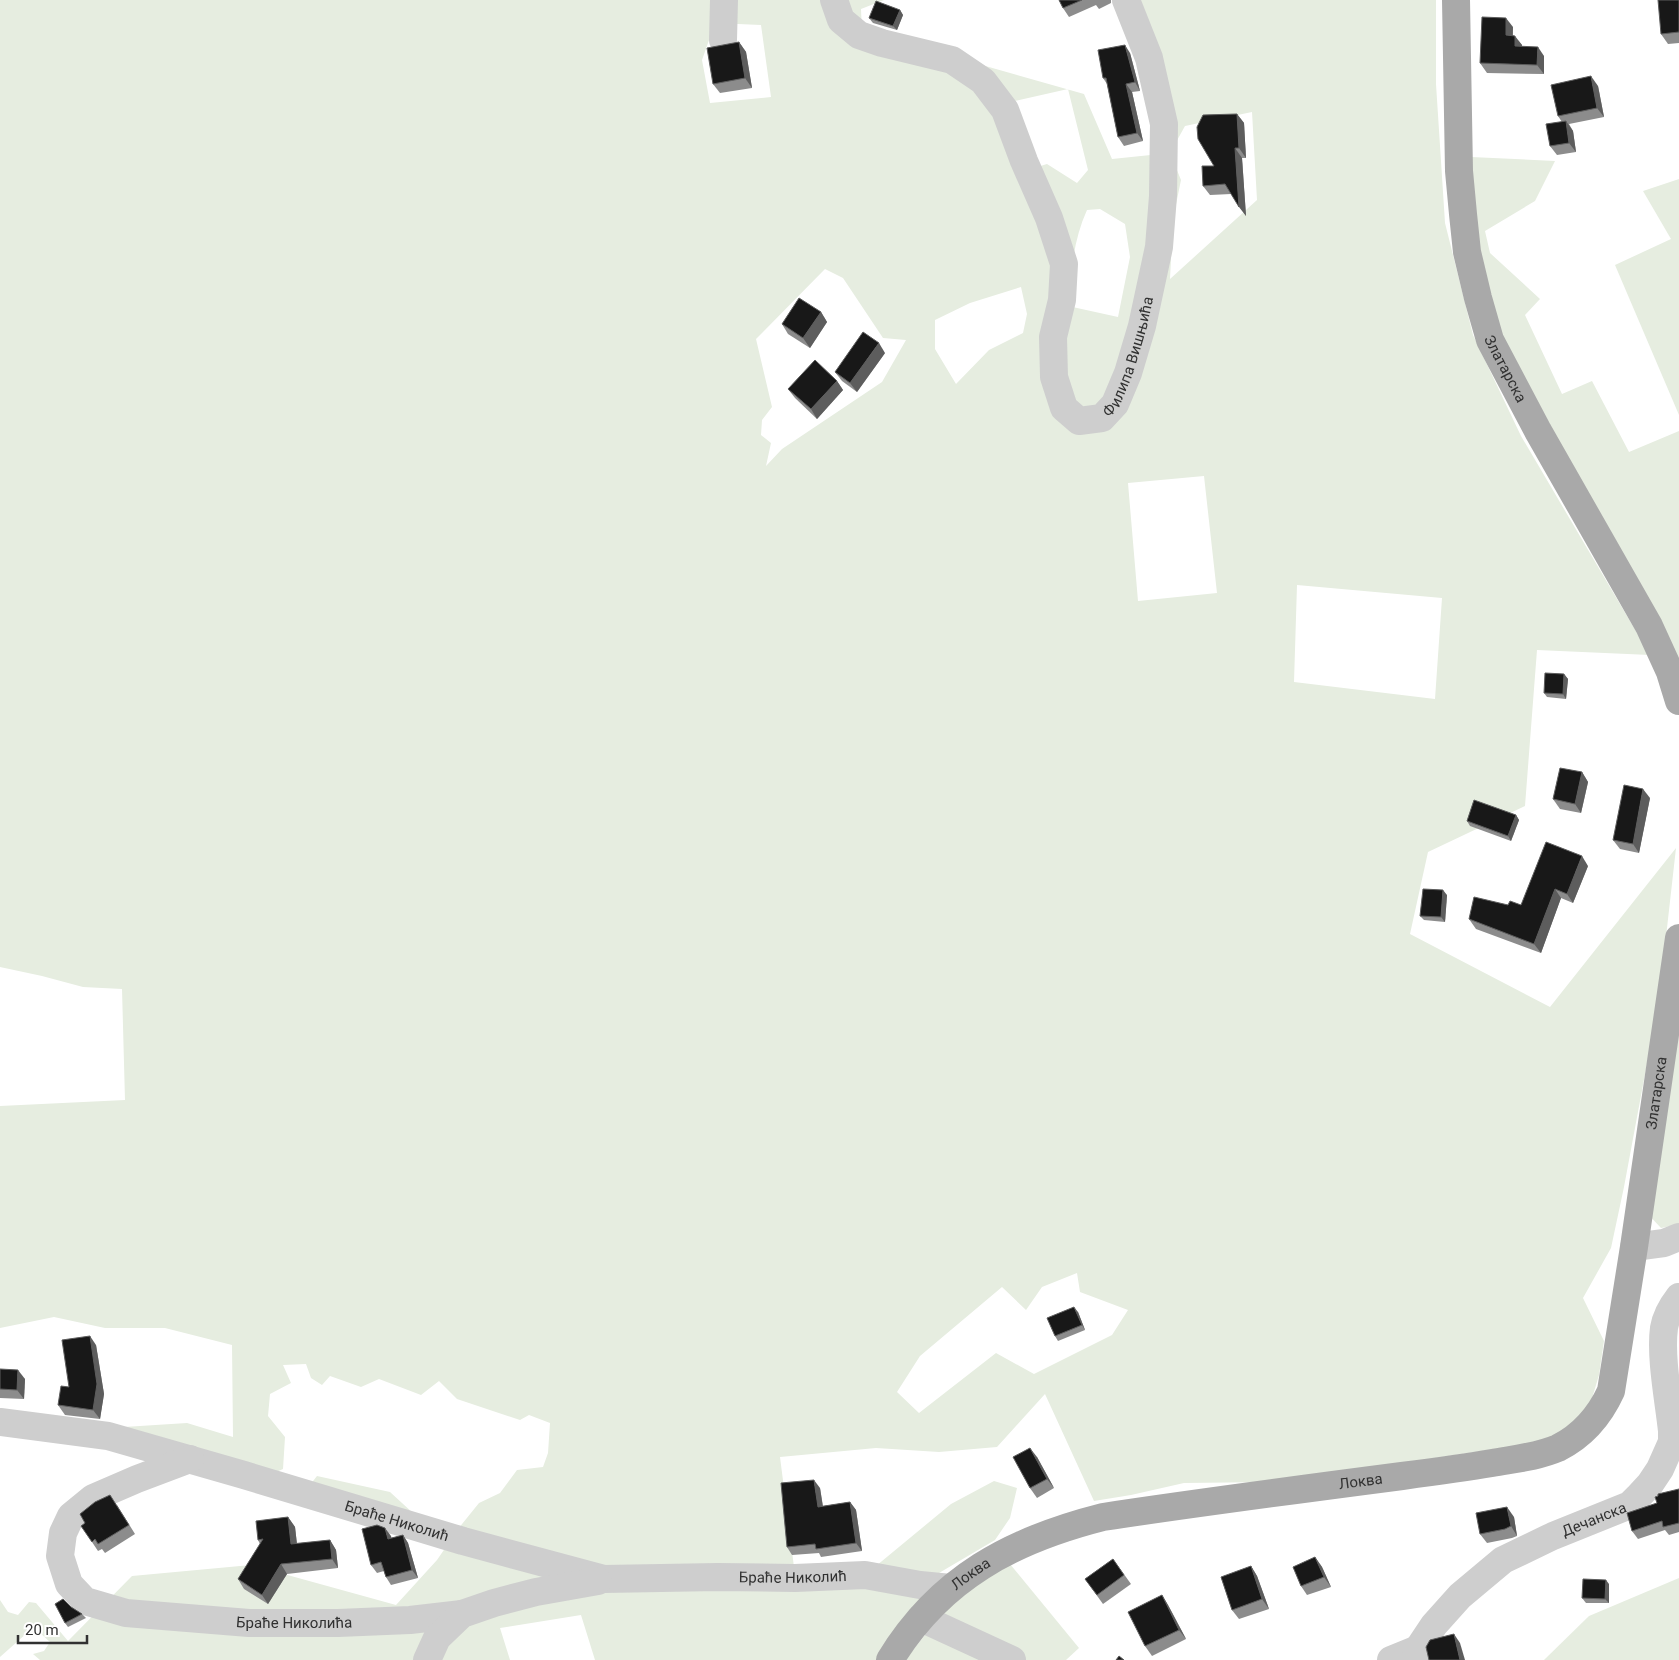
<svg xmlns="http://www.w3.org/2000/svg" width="1679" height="1660" font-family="Roboto,sans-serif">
  <rect width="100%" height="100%" fill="#fff"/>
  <!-- green -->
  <g fill="#e6ede0" fill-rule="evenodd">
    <path d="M 0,0 L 884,0 L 861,9 L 862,31 L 1084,94 L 1112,159 L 1170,153 L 1133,0 L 1436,0 L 1436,84 L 1445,223 L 1473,335 L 1521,436 L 1650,655 L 1537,650 L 1525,806 L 1428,852 L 1410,934 L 1550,1007 L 1676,848 L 1659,999 L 1624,1187 L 1611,1248 L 1583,1298 L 1604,1341 L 1599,1375 L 1590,1405 L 1571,1428 L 1550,1441 L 1274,1482 L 1184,1483 L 1131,1495 L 1094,1501 L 1045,1394 L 997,1447 L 939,1452 L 876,1448 L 780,1457 L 794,1567 L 876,1566 L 951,1504 L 994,1481 L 1017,1488 L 1010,1518 L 995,1540 L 939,1573 L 881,1660 L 595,1660 L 581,1615 L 500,1628 L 510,1660 L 40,1660 L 33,1654 L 44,1651 L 50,1642 L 40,1633 L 27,1633 L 0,1657 L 0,1600 L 8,1612 L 18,1615 L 29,1602 L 36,1603 L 68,1641 L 132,1576 L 251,1565 L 396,1605 L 437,1560 L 448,1544 L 299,1499 L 317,1476 L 390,1492 L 414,1514 L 458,1529 L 479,1503 L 500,1493 L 517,1470 L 543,1467 L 548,1453 L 550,1423 L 529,1415 L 520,1420 L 457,1399 L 439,1381 L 421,1395 L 379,1379 L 361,1387 L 330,1376 L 322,1385 L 311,1378 L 306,1364 L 283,1365 L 291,1383 L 270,1394 L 268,1416 L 285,1437 L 283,1469 L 249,1484 L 124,1427 L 187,1423 L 233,1437 L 232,1345 L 165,1328 L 105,1328 L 54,1317 L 0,1328 L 0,1106 L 125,1100 L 122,989 L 83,987 L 42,976 L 0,967 ZM 715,23 L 761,25 L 771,97 L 710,103 L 702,60 ZM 1068,89 L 1088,170 L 1077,183 L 1047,164 L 1034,168 L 1010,102 ZM 1252,112 L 1257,200 L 1170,279 L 1173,219 L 1181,180 L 1170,153 L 1185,126 ZM 1100,209 L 1125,224 L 1130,257 L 1118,317 L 1068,306 C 1071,273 1073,241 1087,210 ZM 825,269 L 843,278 L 883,338 L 906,340 L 882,382 L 782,449 L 766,466 L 771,443 L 761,435 L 762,420 L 772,407 L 756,339 ZM 1021,287 L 1027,314 L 1023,333 L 989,350 L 956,384 L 935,349 L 935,320 L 970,303 ZM 1204,476 L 1217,593 L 1138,601 L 1128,483 ZM 1297,585 L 1442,598 L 1435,699 L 1294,682 ZM 1077,1273 L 1080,1292 L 1128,1310 L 1112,1335 L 1034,1374 L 996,1353 L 919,1413 L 897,1392 L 920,1356 L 1002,1287 L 1026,1310 L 1042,1287 Z"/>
    <polygon points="1471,157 1555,161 1535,201 1485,231 1490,253 1540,299 1525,315 1562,394 1592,381 1629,452 1679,431 1679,676 1608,533 1496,324 1474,230"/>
    <polygon points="1679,179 1679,415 1615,265 1671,239 1643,191"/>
    <polygon points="1679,1030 1679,1227 1676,1225 1661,1228 1647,1213"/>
    <polygon points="1010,1564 1079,1648 1066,1660 905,1660 941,1615 980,1582"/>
    <polygon points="1679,1578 1679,1660 1544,1660 1589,1616"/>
  </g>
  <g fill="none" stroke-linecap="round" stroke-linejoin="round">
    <!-- minor -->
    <g stroke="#cecece" stroke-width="28">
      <path id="s1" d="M 834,0 L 841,20 L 859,35 L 882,43 L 952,60 L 983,81 L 1005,110 L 1024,161 L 1049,218 L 1064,264 L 1062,300 L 1053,337 L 1054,377 L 1064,408 L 1079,421 L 1102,418 L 1115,404 L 1128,373 L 1142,326 L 1159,247 L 1163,196 L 1164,124 L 1149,58 L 1126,0"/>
      <polyline points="723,40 724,0"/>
      <polyline points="1634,1247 1664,1243 1679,1237"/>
      <path id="s2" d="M 0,1422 L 108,1436 L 244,1475 L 463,1541 L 604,1579 L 718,1577 L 795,1578 L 865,1575 L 920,1585 L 951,1588"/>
      <path id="s3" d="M 190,1459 L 137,1479 L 93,1498 L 71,1516 L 63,1533 L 60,1556 L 69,1584 L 85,1601 L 126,1613 L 249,1623 L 338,1623 L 410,1620 L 462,1614"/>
      <polyline points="921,1618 1012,1660"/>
      <polyline points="427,1660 437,1638 462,1614 494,1603 536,1592 598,1581"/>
      <polyline points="1391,1660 1418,1649"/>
      <path id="s4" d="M 1415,1660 L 1418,1649 L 1434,1625 L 1460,1596 L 1503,1560 L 1553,1536 L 1630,1505 L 1638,1497 L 1650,1484 L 1660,1469 L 1672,1442 L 1672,1431 C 1669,1402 1660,1357 1664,1328 C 1666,1316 1672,1306 1679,1297"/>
    </g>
    <!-- major -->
    <g stroke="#a9a9a9" stroke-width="28">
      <path id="s5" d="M 1456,0 L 1459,171 L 1463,214 L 1467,252 L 1478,298 L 1490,340 L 1538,431 L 1649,626 L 1670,672 L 1679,701"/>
      <path id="s6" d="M 890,1660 C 940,1578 1012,1540 1103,1517 C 1202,1502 1302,1489 1402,1476 C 1432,1472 1462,1468 1492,1463 C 1514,1459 1537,1457 1558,1448 C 1582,1436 1600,1415 1611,1391 L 1634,1247 L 1679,938"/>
    </g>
  </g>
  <!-- wall -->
  <g fill="#8c8c8c">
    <polygon points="1059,0 1111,0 1111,3 1099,9 1096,5 1069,17 1063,8"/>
    <polygon points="1679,0 1679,43 1668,44 1661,34"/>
    <polygon points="900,10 903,15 897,30 873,23 869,18"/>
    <polygon points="1513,27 1513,35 1522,45 1522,46 1544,56 1544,74 1487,73 1480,63"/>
    <polygon points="739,42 746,52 752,88 720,93 713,84"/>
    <polygon points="1130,53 1140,91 1132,92 1143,141 1124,146 1118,137 1107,84 1103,78"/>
    <polygon points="1598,86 1604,117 1569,124 1573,131 1576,152 1557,155 1550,146 1562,122 1558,116"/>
    <polygon points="1237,114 1244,123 1246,158 1242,158 1246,216 1231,194 1210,195 1203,186 1214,166"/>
    <polygon points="821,312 827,322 810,348 788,334 782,324"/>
    <polygon points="885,353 857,392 842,381 835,372"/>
    <polygon points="837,381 843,390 817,419 795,398 788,389"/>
    <polygon points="1564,674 1568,679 1566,699 1547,697 1544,693"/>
    <polygon points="1582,772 1588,782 1581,813 1560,809 1553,799"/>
    <polygon points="1650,798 1639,853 1620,849 1613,840"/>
    <polygon points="1516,815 1519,820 1511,841 1470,826 1467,821"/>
    <polygon points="1588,866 1573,903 1561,898 1541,953 1476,929 1469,919 1508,905 1521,905"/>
    <polygon points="1447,895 1445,922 1424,920 1420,916"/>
    <polygon points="1078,1312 1085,1330 1058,1341 1055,1336"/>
    <polygon points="96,1345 104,1394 100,1419 65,1415 58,1405"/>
    <polygon points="0,1369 25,1379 24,1399 0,1398"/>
    <polygon points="1037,1457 1054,1488 1037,1498 1030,1488"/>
    <polygon points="820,1488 823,1506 850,1502 856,1510 862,1551 821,1557 819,1553 792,1555 787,1547"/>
    <polygon points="1679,1489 1679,1532 1669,1535 1665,1530 1638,1539 1632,1531 1657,1503"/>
    <polygon points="117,1505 135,1534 105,1553 102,1549 98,1551 92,1542 85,1523"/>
    <polygon points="288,1517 295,1527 297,1544 330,1540 336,1550 338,1568 287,1574 268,1604 244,1589 238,1579 260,1544 258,1540"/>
    <polygon points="1514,1517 1517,1536 1512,1538 1487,1543 1480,1534"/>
    <polygon points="403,1535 408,1543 418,1578 391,1585 386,1577 384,1571 377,1573 371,1565 391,1536 391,1538"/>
    <polygon points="1315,1557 1322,1567 1331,1587 1307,1595 1301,1586"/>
    <polygon points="1113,1559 1131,1584 1103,1604 1085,1579"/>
    <polygon points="1251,1566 1257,1576 1269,1609 1239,1619 1232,1610"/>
    <polygon points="1609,1584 1609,1603 1586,1603 1582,1598"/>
    <polygon points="1162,1595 1168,1605 1186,1639 1152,1656 1145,1646"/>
    <polygon points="71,1607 82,1614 86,1618 68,1627 65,1623"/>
  </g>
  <!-- shaded-wall -->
  <g fill="#5d5d5d">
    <polygon points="900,10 903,15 897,30 893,26"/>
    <polygon points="1506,18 1513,27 1512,45 1506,35"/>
    <polygon points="1515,36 1522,45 1521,56 1515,46"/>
    <polygon points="739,42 746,52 752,88 745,78"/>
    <polygon points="1125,45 1130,53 1140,91 1135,82"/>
    <polygon points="1538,47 1544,56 1544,74 1537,65"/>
    <polygon points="1591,76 1598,86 1604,117 1597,108"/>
    <polygon points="1126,84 1132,92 1143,141 1137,133"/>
    <polygon points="1237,114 1244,123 1246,158 1239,148"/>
    <polygon points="1566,121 1573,131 1576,152 1569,143"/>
    <polygon points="1235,148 1242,158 1246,216 1239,207"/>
    <polygon points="821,312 827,322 810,348 803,338"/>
    <polygon points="879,343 885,353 857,392 850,383"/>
    <polygon points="837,381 843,390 817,419 811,409"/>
    <polygon points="1564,674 1568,679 1566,699 1563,694"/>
    <polygon points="1582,772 1588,782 1581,813 1575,804"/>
    <polygon points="1643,789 1650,798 1639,853 1633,844"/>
    <polygon points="1516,815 1519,820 1511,841 1508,836"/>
    <polygon points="1582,856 1588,866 1573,903 1567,894"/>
    <polygon points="1555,889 1561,898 1541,953 1534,944"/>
    <polygon points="1443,890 1447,895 1445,922 1441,917"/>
    <polygon points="1074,1307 1078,1312 1085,1330 1082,1325"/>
    <polygon points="90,1336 96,1345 104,1394 100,1419 93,1410"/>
    <polygon points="18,1370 25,1379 24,1399 17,1390"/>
    <polygon points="1030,1448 1037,1457 1054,1488 1047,1479"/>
    <polygon points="814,1480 820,1488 824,1515 818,1507"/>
    <polygon points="850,1502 856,1510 862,1551 856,1543"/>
    <polygon points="1507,1507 1514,1517 1517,1536 1511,1526"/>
    <polygon points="288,1517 295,1527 298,1554 291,1544"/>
    <polygon points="385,1528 391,1536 394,1547 388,1539"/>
    <polygon points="403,1535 408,1543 418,1578 412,1570"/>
    <polygon points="330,1540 336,1550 338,1568 332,1559"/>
    <polygon points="1315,1557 1322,1567 1331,1587 1324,1577"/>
    <polygon points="281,1564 287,1574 268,1604 262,1595"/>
    <polygon points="1251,1566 1257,1576 1269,1609 1262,1599"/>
    <polygon points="1606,1580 1609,1584 1609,1603 1605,1599"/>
    <polygon points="1162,1595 1168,1605 1186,1639 1179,1630"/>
    <polygon points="1454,1634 1460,1643 1465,1660 1460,1660"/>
  </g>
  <!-- building -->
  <g fill="#181818" stroke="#5d5d5d">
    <polygon points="1059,0 1082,0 1063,8"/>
    <polygon points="1658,0 1679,0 1679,32 1661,34"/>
    <polygon points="876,1 900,10 893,26 869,18"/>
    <polygon points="1482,17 1506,18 1506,35 1515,36 1515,46 1538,47 1537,65 1480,63"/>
    <polygon points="739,42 745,78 713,84 707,48"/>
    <polygon points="1125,45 1135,82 1126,84 1137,133 1118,137 1106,78 1103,78 1098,50"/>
    <polygon points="1591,76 1597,108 1558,116 1551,85"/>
    <polygon points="1237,114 1239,148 1235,148 1239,207 1225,184 1203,186 1202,166 1214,166 1198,139 1197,127 1203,115"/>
    <polygon points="1566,121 1569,143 1550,146 1546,124"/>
    <polygon points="799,298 821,312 803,338 782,324"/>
    <polygon points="863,332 879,343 850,383 835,372"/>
    <polygon points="815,360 837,381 811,409 788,389"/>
    <polygon points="1545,673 1564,674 1563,694 1544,693"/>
    <polygon points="1560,768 1582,772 1575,804 1553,799"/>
    <polygon points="1624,785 1643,789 1633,844 1613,840"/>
    <polygon points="1474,800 1516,815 1508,836 1467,821"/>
    <polygon points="1546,842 1582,856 1567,894 1555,889 1534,944 1469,919 1474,897 1508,905 1510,901 1521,905"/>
    <polygon points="1423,889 1443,890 1441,917 1420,916"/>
    <polygon points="1074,1307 1082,1325 1055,1336 1047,1318"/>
    <polygon points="90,1336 97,1384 93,1410 58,1405 61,1386 69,1387 62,1340"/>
    <polygon points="0,1369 18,1370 17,1390 0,1389"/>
    <polygon points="1030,1448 1047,1479 1030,1488 1013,1457"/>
    <polygon points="814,1480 818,1507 850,1502 856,1543 816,1549 815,1544 787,1547 781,1483"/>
    <polygon points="1679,1489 1679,1523 1663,1527 1662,1521 1632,1531 1627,1513 1657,1503 1655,1497 1658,1496 1658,1494"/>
    <polygon points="110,1495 129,1525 98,1544 95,1539 92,1542 81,1526 85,1523 80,1514 95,1502"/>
    <polygon points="1507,1507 1511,1526 1505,1529 1480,1534 1476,1513"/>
    <polygon points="288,1517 291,1544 330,1540 332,1559 281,1564 262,1595 238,1579 263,1539 258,1540 256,1521"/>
    <polygon points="377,1525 385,1528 388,1539 403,1535 412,1570 386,1577 381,1562 371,1565 362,1529"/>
    <polygon points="1315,1557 1324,1577 1301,1586 1293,1567"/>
    <polygon points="1113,1559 1124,1575 1097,1595 1085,1579"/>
    <polygon points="1251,1566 1262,1599 1232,1610 1221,1577"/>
    <polygon points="1583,1579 1606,1580 1605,1599 1582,1598"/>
    <polygon points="1162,1595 1179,1630 1145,1646 1128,1612"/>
    <polygon points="63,1599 71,1607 82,1614 65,1623 55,1604"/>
    <polygon points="1454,1634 1460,1660 1429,1660 1426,1647 1430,1640"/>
    <polygon points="1119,1656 1124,1660 1116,1660"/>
  </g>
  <g text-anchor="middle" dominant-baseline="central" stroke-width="5" stroke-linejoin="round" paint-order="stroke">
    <!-- street labels -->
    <g font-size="15" fill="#313131" stroke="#fff">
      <text stroke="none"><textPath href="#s1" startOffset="638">Филипа Вишњића</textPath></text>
      <text stroke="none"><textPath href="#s5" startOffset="376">Златарска</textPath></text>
      <text stroke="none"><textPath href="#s6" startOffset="1105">Златарска</textPath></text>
      <text stroke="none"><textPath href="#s6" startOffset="524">Локва</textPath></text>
      <text stroke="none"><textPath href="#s4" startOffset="235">Дечанска</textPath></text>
      <text stroke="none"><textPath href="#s2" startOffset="410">Браће Николић</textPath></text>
      <text stroke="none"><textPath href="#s6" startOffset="119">Локва</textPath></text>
      <text stroke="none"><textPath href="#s2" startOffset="814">Браће Николић</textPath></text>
      <text stroke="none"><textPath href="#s3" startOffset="439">Браће Николића</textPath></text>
    </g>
  </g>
  <!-- scale -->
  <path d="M18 1635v8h69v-8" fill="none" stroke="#313131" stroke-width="2.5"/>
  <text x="25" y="1635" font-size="15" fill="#313131" stroke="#ffffff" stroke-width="4" paint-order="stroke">20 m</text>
</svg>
